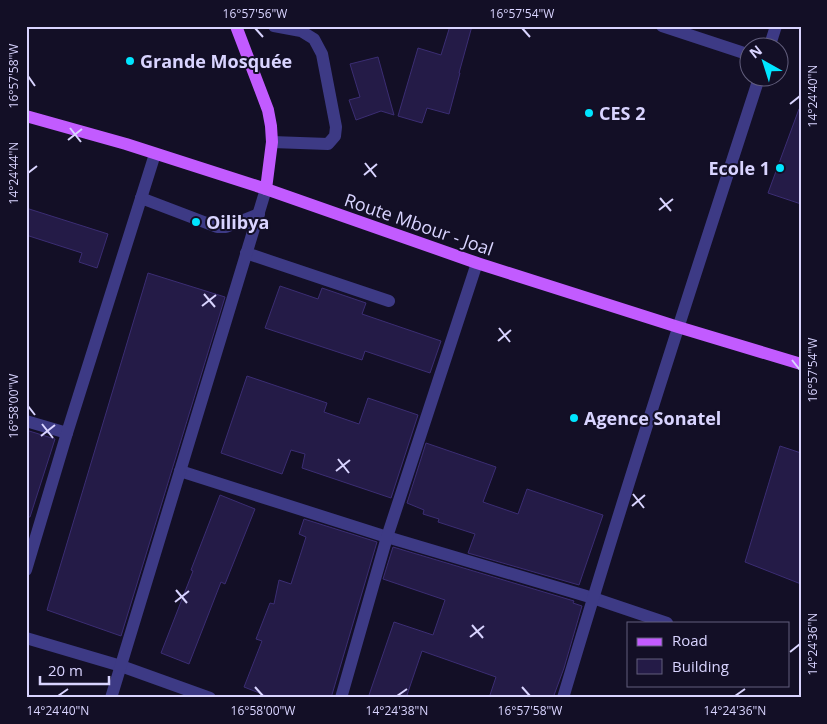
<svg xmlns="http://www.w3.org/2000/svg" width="827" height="724" font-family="'Open Sans',sans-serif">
  <rect width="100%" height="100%" fill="#130f26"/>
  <!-- building -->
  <g fill="#241b47" stroke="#3b2d73">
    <polygon points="450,26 472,26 459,73 460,73 449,114 427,108 422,123 398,116 418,48 441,55"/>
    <polygon points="378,57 394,115 381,111 356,120 349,100 360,97 350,64"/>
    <polygon points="799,109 801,109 801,204 768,193"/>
    <polygon points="26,208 108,234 97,268 79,262 82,253 26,235"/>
    <polygon points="148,273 225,297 121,636 47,610"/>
    <polygon points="280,286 318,299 322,288 366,303 362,314 441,341 430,373 365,351 362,360 265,328"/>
    <polygon points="247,376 327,403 324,412 359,424 368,398 418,415 391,498 302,468 305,454 291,450 282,474 221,453"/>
    <polygon points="26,430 55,439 30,517 26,517"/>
    <polygon points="426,443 496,467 483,502 518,514 527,489 603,515 579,585 468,553 475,534 438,522 439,519 423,514 424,510 407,503"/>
    <polygon points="780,446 801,453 801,584 745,562"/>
    <polygon points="220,495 255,509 225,584 221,582 189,664 161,653 193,571 191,570"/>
    <polygon points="304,519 377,542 331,698 272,698 244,687 262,641 256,639 270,603 274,604 279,580 291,584 306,537 299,534"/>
    <polygon points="393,547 574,601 573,603 582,606 564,668 553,698 489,698 496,677 422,651 406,698 368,698 394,622 433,635 445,600 383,579"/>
  </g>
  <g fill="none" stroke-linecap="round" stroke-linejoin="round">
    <!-- minor -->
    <g stroke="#3d3a85" stroke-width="12">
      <polyline points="662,26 750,55"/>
      <polyline points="769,48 776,26"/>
      <polyline points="272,142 328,144 335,136 336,127 322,54 314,39 301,31 274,26"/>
      <polyline points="141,198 217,227 226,227 259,214"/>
      <polyline points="246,253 389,301"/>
      <polyline points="26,421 67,433"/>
      <polyline points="180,471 387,537 593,598 667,623"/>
      <polyline points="26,570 67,433 155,154"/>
      <polyline points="26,638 121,666 210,698"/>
      <polyline points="111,698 266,189"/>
      <polyline points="341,698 387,537 477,263"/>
      <path d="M 563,698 C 625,490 692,284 759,78"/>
    </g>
    <!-- major -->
    <g stroke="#c25bff" stroke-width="12">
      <polyline points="236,26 268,110 271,126 272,142 266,189"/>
      <polyline points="26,116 126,144 266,189 477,263 678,327 801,364"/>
    </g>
  </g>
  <!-- ticks -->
  <path fill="none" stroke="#d9d4ff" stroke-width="2" d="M 255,28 L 263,37M 522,28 L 530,37M 28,76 L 35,86M 790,104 L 800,96M 70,128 L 81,142M 68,140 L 82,129M 365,163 L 376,177M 28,173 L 37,166M 364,175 L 377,164M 660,198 L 671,211M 659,210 L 673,199M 204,294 L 215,307M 202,306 L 216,295M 499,328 L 510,342M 498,341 L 511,330M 792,360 L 800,370M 28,406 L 35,415M 42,424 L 53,438M 41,436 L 55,425M 338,459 L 349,473M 336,471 L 350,460M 633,494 L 644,508M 632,506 L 645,495M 176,590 L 187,603M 175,602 L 189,591M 472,625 L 483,638M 470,637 L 484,626M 790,652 L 800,644M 255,687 L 263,696M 522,687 L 530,696M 58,696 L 68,689M 397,696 L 407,689M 735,696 L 745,689"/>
  <!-- markers -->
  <g fill="#00e5ff" stroke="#130f26" stroke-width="2">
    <circle cx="130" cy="61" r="5"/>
    <circle cx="589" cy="113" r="5"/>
    <circle cx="780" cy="168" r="5"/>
    <circle cx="196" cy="222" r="5"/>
    <circle cx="574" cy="418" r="5"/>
  </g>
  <g text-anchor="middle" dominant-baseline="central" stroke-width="4" stroke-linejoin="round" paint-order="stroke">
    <!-- poi labels -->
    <g font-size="18" font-weight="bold" fill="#d9d4ff" stroke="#130f26" text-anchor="start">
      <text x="140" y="61">Grande Mosquée</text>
      <text x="599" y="113">CES 2</text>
      <text x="770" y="168" text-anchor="end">Ecole 1</text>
      <text x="206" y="222">Oilibya</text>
      <text x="584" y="418">Agence Sonatel</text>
    </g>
    <!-- street labels -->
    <g font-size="18" fill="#d9d4ff" stroke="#130f26">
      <text transform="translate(419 224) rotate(19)">Route Mbour - Joal</text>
    </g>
  </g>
  <!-- border -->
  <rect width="827" height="724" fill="none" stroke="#130f26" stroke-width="55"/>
  <!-- legend -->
  <rect x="627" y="622" width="162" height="65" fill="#130f26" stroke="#625e7d"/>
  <rect x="637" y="638" width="25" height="8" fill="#c25bff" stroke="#625e7d"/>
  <text x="672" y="646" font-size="15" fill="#d9d4ff">Road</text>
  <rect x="637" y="659" width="25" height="15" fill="#241b47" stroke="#625e7d"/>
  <text x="672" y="672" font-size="15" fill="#d9d4ff">Building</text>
  <!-- north arrow -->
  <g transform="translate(764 62) rotate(321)"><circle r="24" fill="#130f26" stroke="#625e7d"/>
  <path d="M0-4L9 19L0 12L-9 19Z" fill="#00e5ff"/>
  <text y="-8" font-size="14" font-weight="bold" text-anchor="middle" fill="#d9d4ff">N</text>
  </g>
  <!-- scale -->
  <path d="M40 676v8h69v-8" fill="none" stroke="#d9d4ff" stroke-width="2.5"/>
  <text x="48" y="676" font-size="15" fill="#d9d4ff" stroke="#130f26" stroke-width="4" paint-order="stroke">20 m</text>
  <rect x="28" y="28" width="772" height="668" fill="none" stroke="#d9d4ff" stroke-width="2"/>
  <g font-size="12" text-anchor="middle" fill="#d9d4ff">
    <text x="255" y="18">16°57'56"W</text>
    <text x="522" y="18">16°57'54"W</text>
    <text transform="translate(14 76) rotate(-90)" y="4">16°57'58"W</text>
    <text transform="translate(813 96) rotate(-90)" y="4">14°24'40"N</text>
    <text transform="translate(14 173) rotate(-90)" y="4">14°24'44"N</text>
    <text transform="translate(813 370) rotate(-90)" y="4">16°57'54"W</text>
    <text transform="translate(14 406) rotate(-90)" y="4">16°58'00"W</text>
    <text transform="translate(813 644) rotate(-90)" y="4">14°24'36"N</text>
    <text x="58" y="715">14°24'40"N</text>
    <text x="263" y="715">16°58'00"W</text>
    <text x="397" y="715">14°24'38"N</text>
    <text x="530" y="715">16°57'58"W</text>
    <text x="735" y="715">14°24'36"N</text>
  </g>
</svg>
